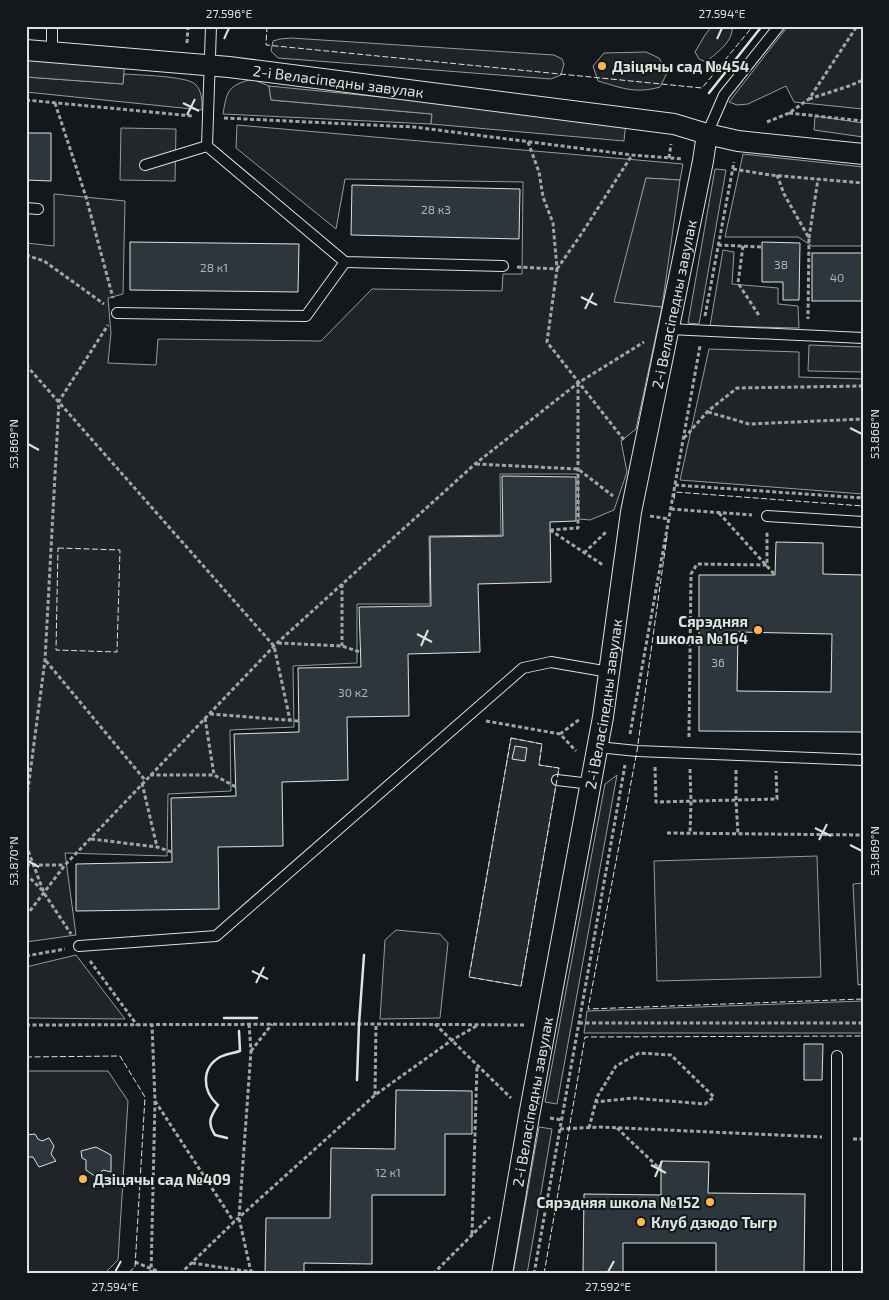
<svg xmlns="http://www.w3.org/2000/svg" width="889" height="1300" font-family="'Exo 2',sans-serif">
  <rect width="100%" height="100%" fill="#14181c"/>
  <!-- green -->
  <g fill="#202428" stroke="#939e99">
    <path d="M 712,26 L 732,26 C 734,42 716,53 706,62 L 699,59 L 695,52 L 705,35 Z"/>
    <polygon points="788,26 863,26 863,109 794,102 786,86 748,104 737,105 729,102"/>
    <polygon points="291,38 554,55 562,59 564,64 561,75 551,79 278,58 271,51 273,41 280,39"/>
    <path d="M 646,52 L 659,58 L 667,73 L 660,87 C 635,94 622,88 598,81 L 593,66 L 604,53 Z"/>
    <path d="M 124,74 C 138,75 186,76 195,84 C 202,90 202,101 202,110 L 26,92 L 26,77 L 123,84 Z"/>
    <path d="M 252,79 L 269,86 L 271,100 L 432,114 L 431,124 L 223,114 C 227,90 228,86 252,79 Z"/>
    <polygon points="237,125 683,164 680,180 646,178 615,302 662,307 636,429 621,441 627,472 614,510 590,520 579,519 578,474 500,474 501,535 429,536 430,604 357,604 357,663 293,666 294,727 230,730 231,791 168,794 167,856 65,853 76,935 26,942 26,243 54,246 54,194 125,201 123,294 108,298 111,333 108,363 156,365 158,339 321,341 372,289 502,291 503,274 522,274 523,182 345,179 336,229 236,148"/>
    <polygon points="743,154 863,167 863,246 812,246 798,237 725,237"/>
    <polygon points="715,169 726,170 699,324 688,323"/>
    <polygon points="723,250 734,252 732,284 778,288 778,304 798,306 799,328 710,326"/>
    <polygon points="709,349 799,352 799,377 863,379 863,494 680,480"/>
    <polygon points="617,775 557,1104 545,1102 605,784"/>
    <polygon points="817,856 821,977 657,981 654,861"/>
    <polygon points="863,883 863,984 858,985 853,884"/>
    <polygon points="396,930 440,934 448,943 440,1018 380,1019 385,940"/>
    <polygon points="76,955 125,1019 26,1018 26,967"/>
    <polygon points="863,1001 863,1033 584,1033 587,1011"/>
    <polygon points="26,1071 108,1071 128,1101 118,1260 104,1274 26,1274"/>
    <polygon points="539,1127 552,1129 527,1274 513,1274"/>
  </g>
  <!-- parking -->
  <g fill="#24282b" stroke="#939e99">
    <polygon points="26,50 125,58 123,84 26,77"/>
    <polygon points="269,86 626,121 624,141 431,124 432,114 271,100"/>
    <polygon points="815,116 863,123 863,137 814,130"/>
    <polygon points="121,128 176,129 175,181 120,180"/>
    <polygon points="646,178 680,180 662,307 614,302"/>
    <polygon points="809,345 863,347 863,372 808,371"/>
    <polygon points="511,738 542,744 539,765 559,768 521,986 469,977"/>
  </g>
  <!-- building -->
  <g fill="#2c363c" stroke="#d8e6dc" fill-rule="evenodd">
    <polygon points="26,133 51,133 51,181 26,180"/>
    <polygon points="352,185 520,189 519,239 351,235"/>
    <polygon points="130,242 299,244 298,292 130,290"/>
    <polygon points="762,242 800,243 799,300 783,300 783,282 762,282"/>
    <rect x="812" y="253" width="51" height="48"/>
    <polygon points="502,476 576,477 576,521 550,522 551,582 478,584 480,652 408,654 409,716 347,717 348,780 282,782 283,846 218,847 219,909 76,911 76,864 172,862 171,798 236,796 234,734 299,732 298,668 361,667 359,607 431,606 430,537 503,536"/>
    <path d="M 776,542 L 823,543 L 823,574 L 863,575 L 863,732 L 699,731 L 699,575 L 775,575 ZM 738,632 L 832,634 L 831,692 L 737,691 Z"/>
    <polygon points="515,746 527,748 525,761 512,759"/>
    <polygon points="804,1044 823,1044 822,1080 804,1080"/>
    <polygon points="396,1090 472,1091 472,1134 445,1134 445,1195 372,1195 372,1264 304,1263 304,1274 265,1274 266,1218 330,1218 331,1148 395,1149"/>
    <polygon points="35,1134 38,1139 42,1141 49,1138 54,1146 51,1154 56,1161 39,1167 33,1157 26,1157 26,1135"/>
    <polygon points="96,1147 111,1155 111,1172 103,1170 96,1177 86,1170 86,1160 82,1158 81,1151"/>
    <polygon points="661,1161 709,1162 708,1193 805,1194 804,1274 716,1274 716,1243 623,1243 623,1274 583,1274 584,1194 661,1195"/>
  </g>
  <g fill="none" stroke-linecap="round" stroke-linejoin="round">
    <!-- lane casing -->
    <g stroke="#d8e6dc" stroke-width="12">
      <g id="lane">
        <polyline points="52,26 52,52"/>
        <polyline points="211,26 207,146 345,262 503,266"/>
        <polyline points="707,134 724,95 779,26"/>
        <polyline points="145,165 207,146"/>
        <polyline points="26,208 38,209"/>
        <polyline points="117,313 306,316 345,262"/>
        <polyline points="669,329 863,338"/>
        <polyline points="767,516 863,522"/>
        <polyline points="598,747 637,751 863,760"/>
        <polyline points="557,780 591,784"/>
        <polyline points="79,946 216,936 523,668 551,662 609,672"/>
        <polyline points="837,1274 837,1056"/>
      </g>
    </g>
    <!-- street casing -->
    <g stroke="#d8e6dc" stroke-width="22">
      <g id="street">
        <path id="s1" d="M 26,50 L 229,67 L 674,124 L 707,134 L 738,141 L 863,154"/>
        <path id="s2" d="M 502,1274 L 529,1116 L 603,717 L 631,512 L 703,161 L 707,134"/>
      </g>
    </g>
    <!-- path -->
    <g stroke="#9da8a2" stroke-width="3" stroke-dasharray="4 2.5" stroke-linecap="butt">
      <polyline points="187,43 188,26"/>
      <polyline points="809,99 849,86 863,80"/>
      <polyline points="26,100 192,116"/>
      <polyline points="55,103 86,197 113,298"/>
      <polyline points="789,113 863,121"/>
      <polyline points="224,118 414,127 632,155 683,159"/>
      <polyline points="767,122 789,113 809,99 857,26"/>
      <polyline points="528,142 539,172 543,197 553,223 557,269"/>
      <polyline points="669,158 671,144"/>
      <polyline points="733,169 770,175 863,183"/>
      <polyline points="777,175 784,194 809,238 808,319"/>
      <polyline points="809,238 818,179"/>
      <polyline points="718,245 762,247"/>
      <polyline points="743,246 738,283 760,317"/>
      <polyline points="26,255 44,261 104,304"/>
      <polyline points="517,267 557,269 547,342 624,440"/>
      <polyline points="557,269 582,233 632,155"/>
      <polyline points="705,316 734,162"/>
      <polyline points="26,365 274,646 290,720"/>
      <polyline points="708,412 749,424 863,419"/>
      <polyline points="684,438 708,411 737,388 863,386"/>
      <polyline points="476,464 578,469 613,496"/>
      <polyline points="675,485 863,498"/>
      <polyline points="671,509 752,515"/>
      <polyline points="719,513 775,575"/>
      <polyline points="650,516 669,519"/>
      <polyline points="550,530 578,528 578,383"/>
      <polyline points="550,530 603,565"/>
      <polyline points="584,553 606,532"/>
      <polyline points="342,584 342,646"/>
      <polyline points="278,643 342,646 360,652"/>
      <polyline points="46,661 145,780"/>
      <polyline points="210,714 299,721"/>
      <polyline points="205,718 214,775"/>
      <polyline points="486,721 560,734 576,751"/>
      <polyline points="560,734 580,719"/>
      <polyline points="630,734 700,346"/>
      <polyline points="689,737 691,574 697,564 767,565 767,532"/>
      <polyline points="655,767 656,802 777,799 776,771"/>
      <polyline points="690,769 691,802 690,833"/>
      <polyline points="736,770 736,800 738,834"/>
      <polyline points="150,775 214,775 236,787"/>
      <polyline points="142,783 157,847"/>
      <polyline points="26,804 45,660 59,401 108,325"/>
      <polyline points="667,833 863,835"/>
      <polyline points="91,839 157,847 172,852"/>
      <polyline points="26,845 44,893 71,934"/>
      <polyline points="26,865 65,865"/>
      <polyline points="26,874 42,890"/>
      <polyline points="26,916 65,865 277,643 475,464 578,383 644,342"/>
      <polyline points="26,956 65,949"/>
      <polyline points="90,961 137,1025"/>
      <polyline points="579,1023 863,1023"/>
      <polyline points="249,1024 251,1051 239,1218 251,1272"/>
      <polyline points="435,1024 511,1098"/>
      <polyline points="26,1025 371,1024 525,1025"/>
      <polyline points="251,1051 272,1024"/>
      <polyline points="375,1095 376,1024"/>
      <polyline points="155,1101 234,1222"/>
      <polyline points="550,1118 562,1120"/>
      <polyline points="589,1128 597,1097 616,1066 639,1053 671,1055 714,1097 705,1104 633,1098 596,1102"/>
      <polyline points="617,1128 661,1170"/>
      <polyline points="560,1129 600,1127 822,1137"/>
      <polyline points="853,1139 863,1139"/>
      <polyline points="472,1234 477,1066"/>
      <polyline points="135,1262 164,1274"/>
      <polyline points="192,1263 265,1274"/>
      <polyline points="151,1274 155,1101 152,1025"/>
      <polyline points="180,1274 234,1222 375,1095 452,1040 478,1025"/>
      <polyline points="433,1274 490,1217"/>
      <polyline points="534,1274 625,765"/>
    </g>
    <!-- lane -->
    <use href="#lane" stroke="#14181c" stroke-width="10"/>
    <!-- street -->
    <use href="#street" stroke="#14181c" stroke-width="20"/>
    <!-- fence -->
    <g stroke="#d8e6dc" stroke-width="1" stroke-dasharray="6 2.5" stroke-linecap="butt">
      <polyline points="267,26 266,45 702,88 753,26"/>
      <polyline points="674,499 675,492 863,506"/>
      <polyline points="667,536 637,751 588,1009 863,999"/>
      <polygon points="58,548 120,550 117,652 56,650"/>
      <polygon points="511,738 542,744 539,765 559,768 521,986 469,977"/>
      <polyline points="26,1057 120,1056 145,1097 135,1267 127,1274"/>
      <polyline points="544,1274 585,1037 863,1036"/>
    </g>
    <!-- wall -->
    <g stroke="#d8e6dc" stroke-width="2.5">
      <polyline points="709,93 762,26"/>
      <polyline points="224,1018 257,1018"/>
      <polyline points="357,1080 359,1024 364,955"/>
      <path d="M 227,1138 L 215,1135 C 207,1123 210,1117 218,1105 C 202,1091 201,1068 220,1057 C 226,1054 234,1053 240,1051 L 239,1031"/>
    </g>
  </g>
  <!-- ticks -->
  <path fill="none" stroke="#d8e6dc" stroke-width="2" d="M 224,39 L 229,28M 717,39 L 722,28M 183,103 L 199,111M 187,115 L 195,99M 581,297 L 597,305M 585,309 L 593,293M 850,428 L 862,434M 28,444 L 39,450M 417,634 L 432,642M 421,646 L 428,630M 815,828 L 831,836M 819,840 L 827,824M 850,845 L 862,851M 28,861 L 39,867M 252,971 L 268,979M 256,983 L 264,967M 651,1165 L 666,1173M 655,1177 L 662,1161M 115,1272 L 121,1261M 608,1272 L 614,1261"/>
  <!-- markers -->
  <g fill="#ffb74d" stroke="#14181c" stroke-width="2">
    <circle cx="602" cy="66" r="5"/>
    <circle cx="758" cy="630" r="5"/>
    <circle cx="83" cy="1179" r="5"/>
    <circle cx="710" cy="1202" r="5"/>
    <circle cx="641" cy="1222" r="5"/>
  </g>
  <g text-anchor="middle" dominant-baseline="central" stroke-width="4" stroke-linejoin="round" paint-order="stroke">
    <!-- number labels -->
    <g font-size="12" fill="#adbab4">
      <text x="436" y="209">28 к3</text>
      <text x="781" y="264">38</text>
      <text x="214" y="267">28 к1</text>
      <text x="837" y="277">40</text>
      <text x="718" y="662">36</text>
      <text x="353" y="692">30 к2</text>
      <text x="388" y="1172">12 к1</text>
    </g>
    <!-- poi labels -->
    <g font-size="15" font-weight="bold" fill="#d8e6dc" stroke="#14181c" text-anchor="start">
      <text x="612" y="66">Дзіцячы сад №454</text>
      <text x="748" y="621" text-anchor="end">Сярэдняя<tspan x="748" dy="17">школа №164</tspan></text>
      <text x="93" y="1179">Дзіцячы сад №409</text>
      <text x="700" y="1202" text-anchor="end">Сярэдняя школа №152</text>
      <text x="651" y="1222">Клуб дзюдо Тыгр</text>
    </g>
    <!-- street labels -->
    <g font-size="15" fill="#d8e6dc" stroke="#14181c">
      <text stroke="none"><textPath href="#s1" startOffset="314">2-і Веласіпедны завулак</textPath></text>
      <text stroke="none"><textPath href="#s2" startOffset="985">2-і Веласіпедны завулак</textPath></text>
      <text stroke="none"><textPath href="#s2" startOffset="579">2-і Веласіпедны завулак</textPath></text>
      <text stroke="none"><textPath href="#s2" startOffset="175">2-і Веласіпедны завулак</textPath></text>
    </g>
  </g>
  <!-- border -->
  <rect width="889" height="1300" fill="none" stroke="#14181c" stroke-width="55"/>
  <rect x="28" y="28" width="834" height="1244" fill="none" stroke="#d8e6dc" stroke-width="2"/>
  <g font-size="12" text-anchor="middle" fill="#d8e6dc">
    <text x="229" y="18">27.596°E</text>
    <text x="722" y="18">27.594°E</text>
    <text transform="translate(875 434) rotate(-90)" y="4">53.868°N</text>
    <text transform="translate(14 444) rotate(-90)" y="4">53.869°N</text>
    <text transform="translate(875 851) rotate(-90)" y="4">53.869°N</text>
    <text transform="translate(14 861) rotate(-90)" y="4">53.870°N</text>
    <text x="115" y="1291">27.594°E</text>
    <text x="608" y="1291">27.592°E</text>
  </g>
</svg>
